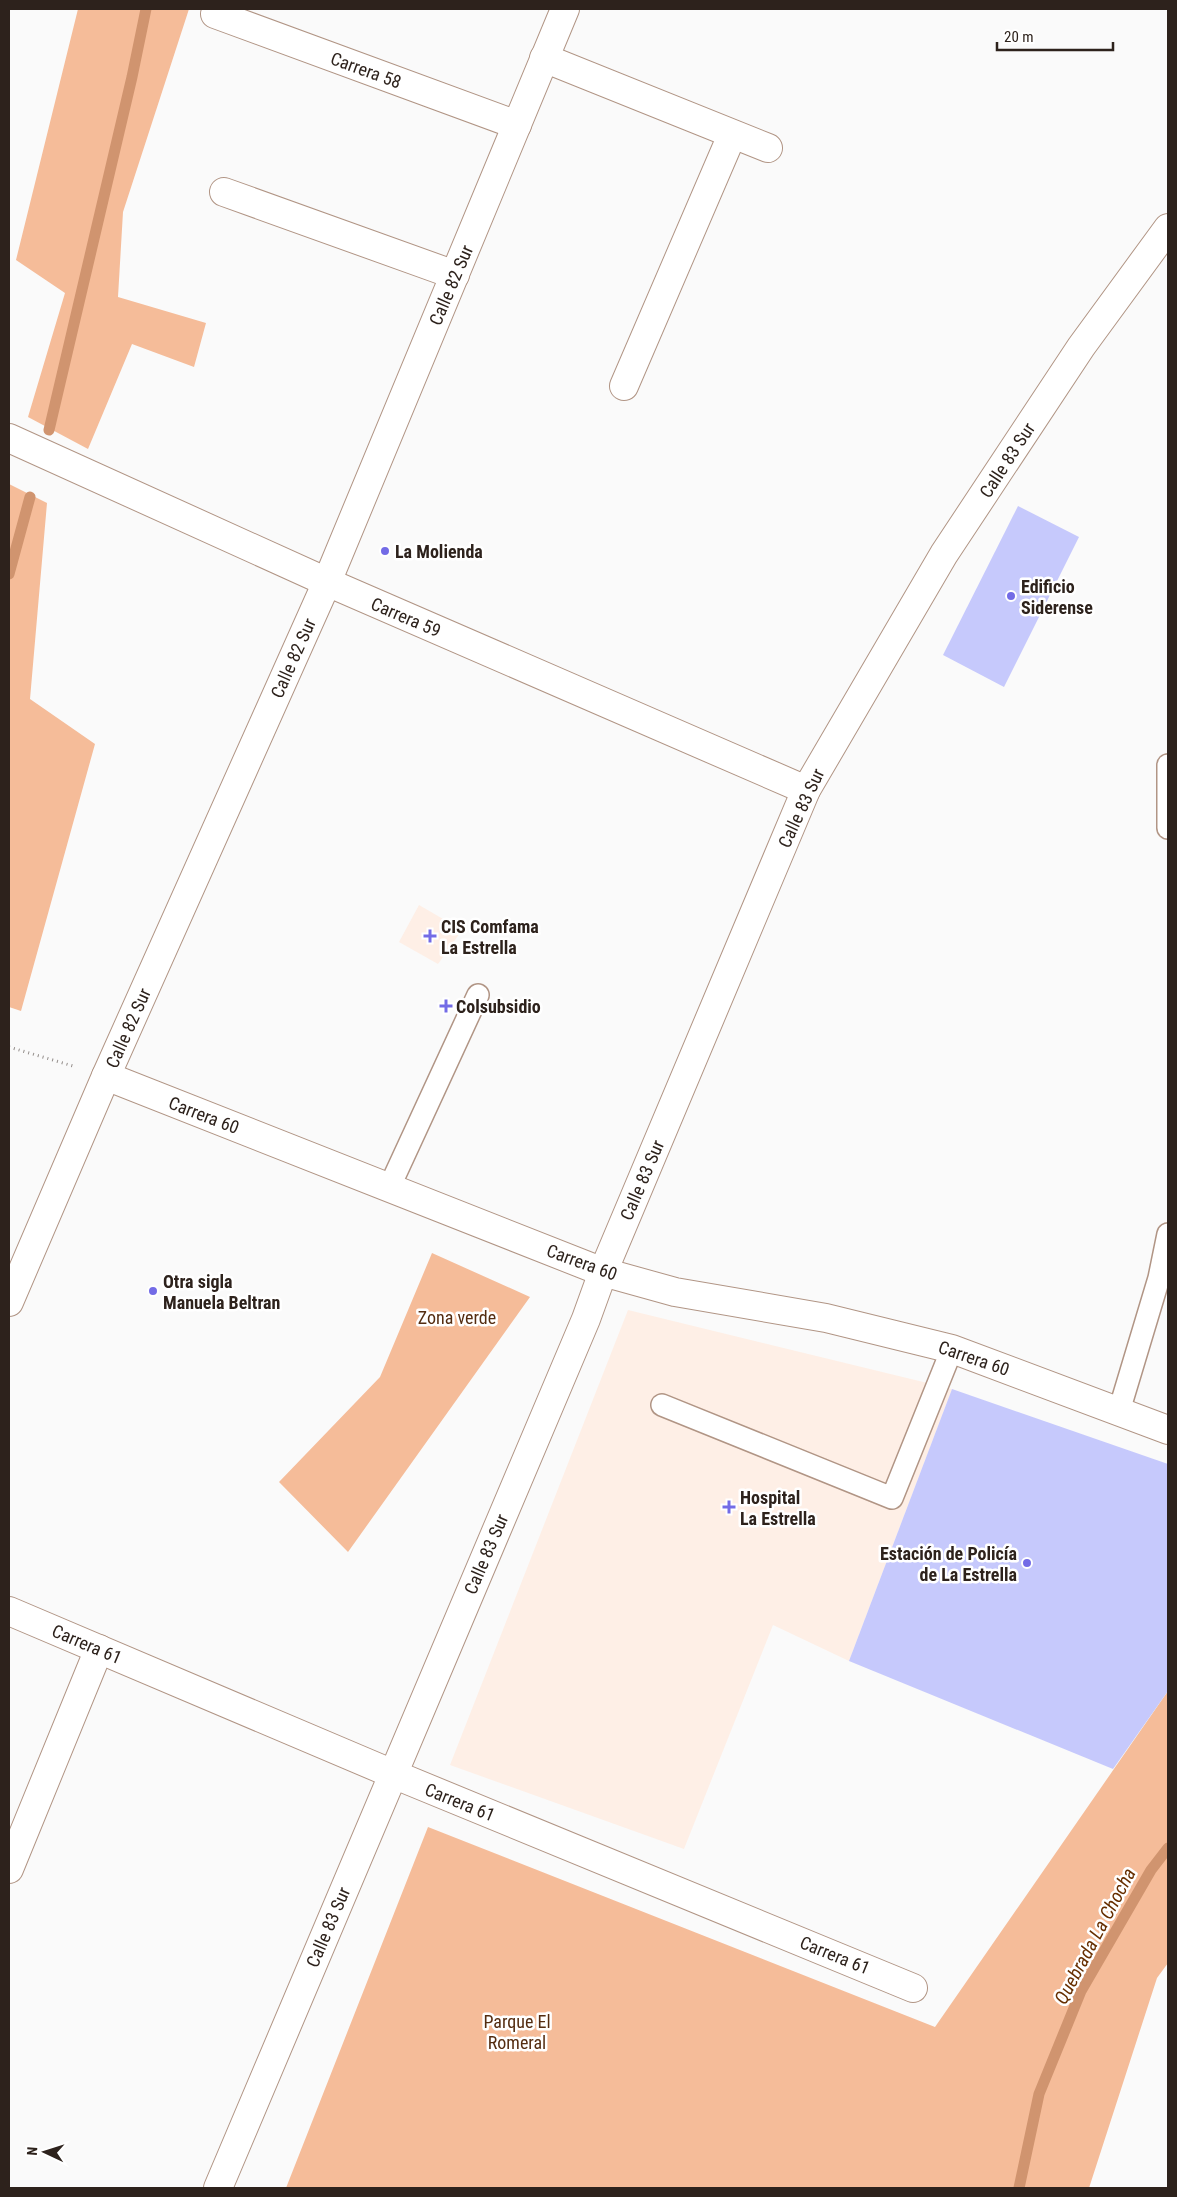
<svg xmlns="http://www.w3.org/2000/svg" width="1177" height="2197" font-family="'Roboto Condensed',sans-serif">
  <rect width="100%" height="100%" fill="#fafafa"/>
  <!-- built -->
  <g fill="#feefe6">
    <polygon points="419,905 462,930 438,964 399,942"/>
    <polygon points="628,1310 952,1389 849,1661 773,1625 684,1849 450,1765"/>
  </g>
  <!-- green -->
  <g fill="#f5bc99">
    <polygon points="78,9 189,9 123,212 118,297 206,323 194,367 132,344 88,449 28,417 65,293 16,260"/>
    <polygon points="9,484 47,503 30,699 95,744 21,1011 9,1007"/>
    <polygon points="432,1253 530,1297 348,1552 279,1482 380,1377"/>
    <polygon points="1168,1691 1168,1963 1157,1978 1089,2188 286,2188 428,1827 935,2027"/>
  </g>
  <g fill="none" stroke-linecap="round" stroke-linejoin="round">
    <!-- stream -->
    <g stroke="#d0946f" stroke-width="11">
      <polyline points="49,430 132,77 146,9"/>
      <polyline points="9,574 30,497"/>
      <polyline points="1019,2188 1039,2094 1081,1991 1151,1870 1168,1848"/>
    </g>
  </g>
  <!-- building -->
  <g fill="#c6c9fc">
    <polygon points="1018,506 1079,537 1004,687 943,655"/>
    <polygon points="952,1389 1168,1464 1168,1691 1113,1769 849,1661"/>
  </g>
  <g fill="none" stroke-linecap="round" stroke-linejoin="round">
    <!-- lane casing -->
    <g stroke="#b19585" stroke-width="24">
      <g id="lane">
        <polyline points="1168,765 1168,828"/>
        <polyline points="389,1188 478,995"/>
        <polyline points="662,1405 892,1498 952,1349"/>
        <polyline points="1119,1411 1159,1278 1168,1234"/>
      </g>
    </g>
    <!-- street casing -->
    <g stroke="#b19585" stroke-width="30">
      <g id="street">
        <polyline points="215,14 517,125"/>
        <polyline points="544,58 768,148"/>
        <polyline points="224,192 455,275"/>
        <polyline points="624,386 732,135"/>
        <polyline points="327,582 806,790"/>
        <polyline points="106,1076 603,1272 675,1292 826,1318 952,1349 1168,1430"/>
        <polyline points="9,1611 393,1774 913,1988"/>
        <polyline points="9,1869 99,1649"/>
        <polyline points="218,2188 586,1319 603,1272 806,790 944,554 1081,347 1168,228"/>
      </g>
    </g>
    <!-- secondary casing -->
    <g stroke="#b19585" stroke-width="30">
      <g id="secondary">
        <polyline points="9,438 327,582"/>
        <polyline points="9,1302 106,1076 327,582 565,9"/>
      </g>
    </g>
    <!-- path -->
    <polyline stroke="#938d8a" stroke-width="3" stroke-dasharray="1 4" stroke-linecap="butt" points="9,1047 73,1066"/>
    <!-- lane -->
    <use href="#lane" stroke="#fff" stroke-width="21"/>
    <!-- street -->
    <use href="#street" stroke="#fff" stroke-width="28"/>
    <!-- secondary -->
    <use href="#secondary" stroke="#fff" stroke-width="28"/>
  </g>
  <!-- markers -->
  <g fill="#736be6" stroke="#fff" stroke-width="2">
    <circle cx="385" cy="551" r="5"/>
    <circle cx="1011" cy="596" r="5"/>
    <path d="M427.5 928.5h5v5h5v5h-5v5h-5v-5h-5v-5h5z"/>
    <path d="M443.5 998.5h5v5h5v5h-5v5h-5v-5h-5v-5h5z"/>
    <circle cx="153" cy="1291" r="5"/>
    <path d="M726.5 1499.5h5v5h5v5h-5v5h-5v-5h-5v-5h5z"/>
    <circle cx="1027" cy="1563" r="5"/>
  </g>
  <g text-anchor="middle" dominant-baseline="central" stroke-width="5" stroke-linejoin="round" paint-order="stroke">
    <!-- street labels -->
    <g font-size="18" fill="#2d221c" stroke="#fff">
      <text transform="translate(366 70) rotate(20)">Carrera 58</text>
      <text transform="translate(451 285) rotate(-67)">Calle 82 Sur</text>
      <text transform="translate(1007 460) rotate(-57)">Calle 83 Sur</text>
      <text transform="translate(406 617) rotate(23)">Carrera 59</text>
      <text transform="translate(293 658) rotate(-66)">Calle 82 Sur</text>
      <text transform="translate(801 808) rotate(-65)">Calle 83 Sur</text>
      <text transform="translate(128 1028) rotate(-66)">Calle 82 Sur</text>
      <text transform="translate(204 1115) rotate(21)">Carrera 60</text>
      <text transform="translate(642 1180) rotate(-67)">Calle 83 Sur</text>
      <text transform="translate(582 1262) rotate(20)">Carrera 60</text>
      <text transform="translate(974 1358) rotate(19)">Carrera 60</text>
      <text transform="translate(486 1554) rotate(-67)">Calle 83 Sur</text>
      <text transform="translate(87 1644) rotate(23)">Carrera 61</text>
      <text transform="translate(460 1802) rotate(22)">Carrera 61</text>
      <text transform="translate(328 1927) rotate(-67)">Calle 83 Sur</text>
      <text transform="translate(835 1955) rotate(22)">Carrera 61</text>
    </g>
    <!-- poi labels -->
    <g font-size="18" font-weight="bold" fill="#2d221c" stroke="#fff" text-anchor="start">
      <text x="395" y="551">La Molienda</text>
      <text x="1021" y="586">Edificio<tspan x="1021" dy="21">Siderense</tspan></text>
      <text x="441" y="926">CIS Comfama<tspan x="441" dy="21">La Estrella</tspan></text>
      <text x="456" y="1006">Colsubsidio</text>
      <text x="163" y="1281">Otra sigla<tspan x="163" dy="21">Manuela Beltran</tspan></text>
      <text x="740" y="1497">Hospital<tspan x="740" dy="21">La Estrella</tspan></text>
      <text x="1017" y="1553" text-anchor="end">Estación de Policía<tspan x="1017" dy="21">de La Estrella</tspan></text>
    </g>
    <!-- park labels -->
    <g font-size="18" fill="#542c10" stroke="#fff">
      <text x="457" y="1317">Zona verde</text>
      <text x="517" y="2021">Parque El<tspan x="517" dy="21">Romeral</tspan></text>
    </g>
    <!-- water labels -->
    <g font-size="19" font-style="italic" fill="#672f01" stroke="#fff">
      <text transform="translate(1095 1936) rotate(-62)">Quebrada La Chocha</text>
    </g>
  </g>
  <!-- border -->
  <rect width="1177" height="2197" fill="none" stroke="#2d221c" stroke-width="20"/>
  <!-- north arrow -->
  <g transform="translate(45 2152) rotate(274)" stroke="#ffffff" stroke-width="4" paint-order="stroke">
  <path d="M0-4L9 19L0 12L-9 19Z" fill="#2d221c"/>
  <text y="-8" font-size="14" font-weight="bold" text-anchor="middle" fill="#2d221c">N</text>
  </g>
  <!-- scale -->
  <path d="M997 42v8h116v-8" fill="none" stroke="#2d221c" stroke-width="2.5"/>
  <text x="1004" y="42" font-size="15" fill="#2d221c" stroke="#ffffff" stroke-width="4" paint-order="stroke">20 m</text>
</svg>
